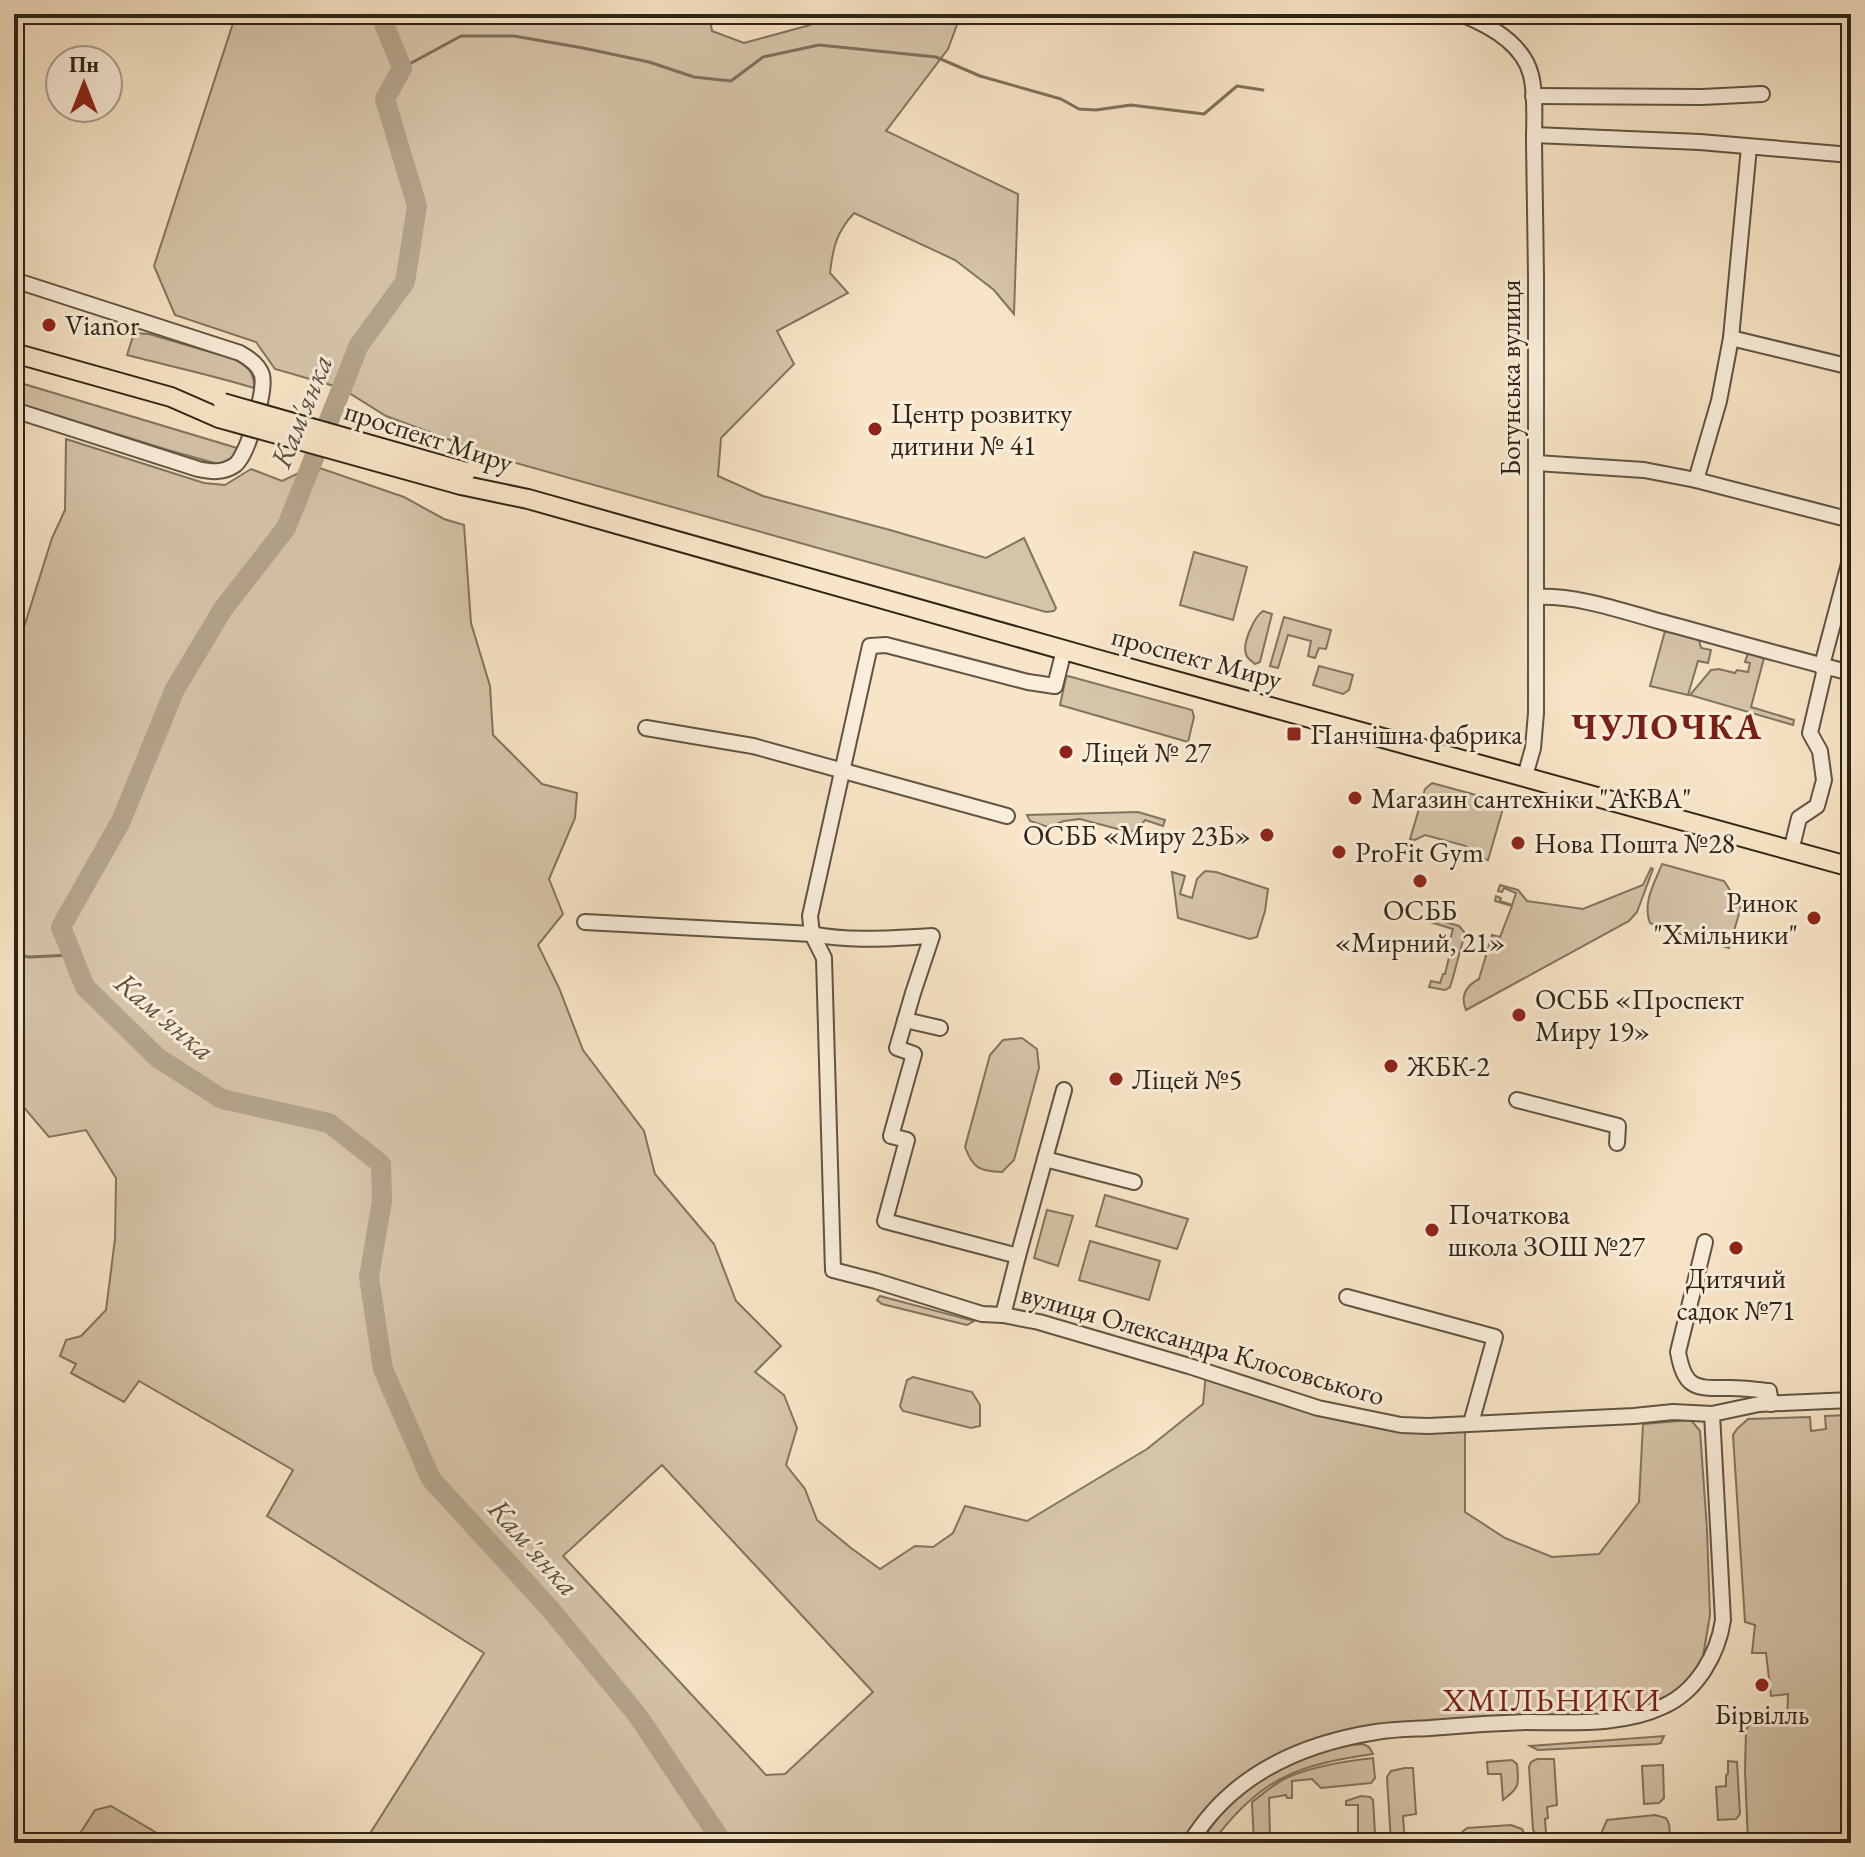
<svg xmlns="http://www.w3.org/2000/svg" width="1865" height="1857" font-family="'EB Garamond',serif">
  <rect width="100%" height="100%" fill="#f8e5c7"/>
  <filter id="stains"><feTurbulence type="fractalNoise" baseFrequency=".0025" numOctaves="4"/><feColorMatrix values="0 0 0 0 .2 0 0 0 0 .09 0 0 0 0 .02 0 0 0 .5 -.17"/></filter>
  <radialGradient id="worn" r=".72"><stop offset=".6" stop-color="#630" stop-opacity="0"/><stop offset="1" stop-color="#630" stop-opacity=".3"/></radialGradient>
  <!-- green -->
  <g fill="#d6c4a9" stroke="#82745f" stroke-width="2" fill-rule="evenodd">
    <path d="M 236,14 L 709,14 L 712,31 L 744,43 L 810,25 L 828,14 L 961,14 L 948,49 L 886,131 L 1018,194 L 1014,314 L 994,290 L 955,260 L 854,213 C 836,233 833,247 830,273 L 848,293 L 777,331 L 794,364 L 721,438 L 718,476 L 763,496 L 890,530 L 986,558 L 1024,538 L 1056,608 L 1054,611 L 1046,612 L 498,458 L 386,416 L 341,388 L 275,369 L 256,342 L 175,315 L 154,266 Z"/>
    <path d="M 134,333 L 149,334 L 234,359 C 247,366 255,372 254,388 C 212,375 169,366 127,355 Z"/>
    <path d="M 14,381 L 237,448 C 234,458 228,463 218,464 L 168,450 L 14,402 Z"/>
    <path d="M 66,439 L 204,483 L 225,485 L 251,469 L 282,481 L 314,466 L 404,497 L 444,519 L 464,525 L 471,623 L 490,686 L 493,735 L 542,784 L 577,793 L 575,818 L 549,879 L 563,914 L 538,945 L 559,988 L 583,1050 L 644,1131 L 655,1174 L 714,1244 L 736,1301 L 781,1346 L 755,1372 L 784,1395 L 797,1428 L 786,1465 L 805,1489 L 817,1520 L 851,1548 L 880,1569 L 915,1546 L 933,1547 L 953,1533 L 965,1506 L 1027,1521 L 1147,1449 L 1203,1404 L 1206,1373 L 1318,1408 L 1465,1431 L 1465,1512 L 1505,1538 L 1552,1557 L 1599,1554 L 1639,1502 L 1643,1424 L 1691,1420 L 1700,1431 L 1707,1529 L 1710,1615 L 1700,1674 L 1687,1691 L 1637,1715 L 1344,1739 L 1265,1768 L 1190,1843 L 364,1843 L 484,1653 L 267,1516 L 293,1470 L 139,1381 L 124,1402 L 71,1373 L 76,1364 L 60,1356 L 66,1340 L 81,1336 L 106,1310 L 115,1239 L 116,1178 L 86,1130 L 49,1137 L 14,1096 L 14,643 L 19,643 L 52,538 L 65,510 ZM 662,1465 L 873,1692 L 785,1774 L 766,1775 L 563,1556 Z"/>
    <polygon points="1194,552 1247,567 1233,620 1180,605"/>
    <path d="M 1263,611 L 1272,614 L 1260,662 L 1255,664 C 1252,661 1247,659 1246,654 C 1242,644 1254,617 1263,611 Z"/>
    <polygon points="1284,617 1331,630 1326,649 1319,648 1315,658 1308,656 1311,641 1288,635 1278,668 1270,666"/>
    <polygon points="1665,631 1699,640 1701,648 1711,650 1708,663 1698,661 1688,695 1650,686"/>
    <polygon points="1748,653 1764,658 1751,707 1794,720 1793,725 1690,695 1711,670 1719,669 1735,673 1737,670 1748,672 1750,663 1745,662"/>
    <polygon points="1319,666 1353,675 1349,690 1343,694 1313,685"/>
    <polygon points="1068,676 1192,710 1194,717 1188,742 1060,705 1066,677"/>
    <polygon points="1432,783 1502,802 1504,805 1488,860 1472,857 1466,846 1425,835 1415,840 1410,839 1425,789"/>
    <polygon points="1138,812 1165,820 1163,826 1145,820 1138,830 1129,832 1080,819 1064,821 1048,827 1030,821 1027,815"/>
    <path d="M 1662,864 L 1724,881 L 1741,907 L 1729,948 L 1661,928 L 1650,923 C 1642,903 1655,882 1662,864 Z"/>
    <path d="M 1651,868 L 1653,869 L 1637,912 L 1629,921 L 1466,1010 C 1460,996 1466,986 1479,979 L 1492,935 L 1500,937 L 1512,906 L 1495,901 L 1496,896 L 1501,898 L 1500,901 L 1512,905 L 1516,893 L 1504,888 L 1502,892 L 1498,891 L 1500,885 L 1518,890 L 1527,901 L 1583,909 L 1643,885 Z"/>
    <polygon points="1205,871 1216,872 1268,889 1265,911 1257,937 1250,939 1178,918 1172,872 1185,876 1180,894 1192,898 1197,879"/>
    <polygon points="1428,917 1459,926 1465,933 1452,981 1450,987 1445,990 1429,987 1431,981 1440,983 1443,974 1445,974 1451,949 1448,948 1453,929 1427,921"/>
    <path d="M 1022,1038 L 1037,1049 L 1039,1068 L 1014,1160 L 1002,1172 C 980,1171 973,1169 965,1147 L 990,1055 L 1003,1040 Z"/>
    <polygon points="1105,1195 1188,1219 1177,1249 1096,1226"/>
    <polygon points="1047,1210 1073,1216 1058,1266 1034,1258"/>
    <polygon points="1090,1241 1160,1261 1149,1300 1079,1280"/>
    <polygon points="880,1296 974,1321 967,1325 963,1324 882,1304 877,1300"/>
    <polygon points="913,1377 972,1392 980,1405 980,1426 971,1428 903,1411 900,1406 907,1380"/>
    <polygon points="1848,1415 1851,1441 1851,1843 1748,1843 1745,1770 1746,1730 1749,1725 1787,1721 1788,1694 1771,1696 1766,1653 1752,1653 1755,1625 1745,1622 1733,1435 1737,1429 1748,1419 1810,1417 1811,1431 1826,1429 1825,1416"/>
    <polygon points="1664,1736 1661,1743 1657,1744 1538,1750 1530,1746"/>
    <path d="M 1363,1744 L 1369,1747 L 1373,1754 C 1296,1765 1259,1779 1212,1843 L 1200,1843 C 1235,1787 1297,1748 1363,1744 Z"/>
    <path d="M 1373,1758 L 1375,1778 L 1371,1783 L 1321,1788 L 1312,1779 L 1292,1781 L 1292,1798 L 1287,1798 L 1286,1795 L 1269,1798 L 1270,1837 L 1262,1837 L 1262,1843 L 1254,1843 L 1252,1802 C 1263,1794 1273,1785 1284,1779 C 1309,1767 1346,1761 1373,1758 Z"/>
    <polygon points="1537,1759 1554,1759 1557,1805 1547,1807 1548,1818 1545,1819 1546,1833 1535,1833 1533,1830 1529,1767 1531,1762"/>
    <path d="M 1512,1760 L 1517,1764 C 1519,1785 1520,1787 1503,1800 L 1501,1774 L 1488,1774 L 1487,1762 Z"/>
    <polygon points="1728,1761 1737,1762 1740,1814 1736,1819 1718,1820 1716,1787 1726,1786 1726,1775 1728,1774"/>
    <polygon points="1663,1765 1664,1798 1659,1803 1644,1804 1642,1766"/>
    <polygon points="1405,1768 1413,1768 1416,1814 1403,1816 1405,1843 1391,1843 1387,1777 1391,1771"/>
    <polygon points="1361,1796 1370,1797 1373,1800 1375,1833 1369,1840 1341,1842 1342,1836 1358,1835 1358,1805 1346,1805 1346,1801"/>
    <polygon points="111,1806 174,1843 74,1843 95,1810"/>
    <path d="M 1655,1815 L 1666,1818 C 1671,1825 1671,1836 1665,1843 L 1600,1843 L 1601,1834 L 1607,1820 Z"/>
    <polygon points="1511,1825 1522,1829 1525,1835 1525,1843 1459,1843 1462,1832 1467,1828"/>
  </g>
  <g fill="none" stroke-linecap="round" stroke-linejoin="round">
    <!-- stream -->
    <g stroke="#7f705b" stroke-width="3">
      <polyline points="402,68 461,36 514,36 583,48 649,62 694,77 731,81 763,57 819,45 936,57 980,76 1061,99 1079,109 1096,110 1131,105 1204,114 1237,86 1263,90"/>
      <polyline points="14,955 30,957 72,955"/>
    </g>
    <!-- river -->
    <polyline stroke="#b4a38a" stroke-width="20" points="380,14 402,68 385,99 417,206 405,282 359,345 286,528 223,609 175,689 121,821 61,927 85,987 158,1058 222,1099 329,1123 381,1164 382,1201 369,1277 383,1369 431,1479 551,1610 638,1716 723,1843"/>
    <!-- minor casing -->
    <g stroke="#615442" stroke-width="18">
      <g id="minor">
        <path d="M 1461,14 C 1489,25 1523,43 1531,75 C 1536,96 1534,121 1534,142 C 1535,187 1535,231 1536,276 C 1536,421 1537,567 1536,713 L 1533,748 L 1525,776"/>
        <polyline points="1533,96 1702,97 1762,94"/>
        <polyline points="1534,135 1700,142 1851,155"/>
        <path d="M 14,280 L 240,353 C 249,358 259,365 262,375 C 266,391 248,455 235,465 C 223,473 212,472 198,469 L 14,410"/>
        <polyline points="1731,338 1851,367"/>
        <polyline points="1536,463 1644,470 1696,480 1851,520"/>
        <polyline points="1696,480 1719,401 1731,338 1749,147"/>
        <path d="M 1536,597 C 1578,595 1622,611 1662,622 C 1725,639 1788,657 1851,673"/>
        <polyline points="1055,686 1028,682 886,645 870,646 810,916 812,934 824,958 833,1270 876,1281 982,1314 1003,1315 1039,1322 1189,1366 1318,1408 1401,1425 1428,1426 1634,1416 1673,1412 1712,1414 1759,1404 1851,1400"/>
        <polyline points="1055,686 1064,650"/>
        <polyline points="646,728 753,746 1007,816"/>
        <polyline points="1791,851 1799,818 1817,806 1824,780 1820,751 1810,733 1824,673 1822,665 1851,556"/>
        <path d="M 585,922 L 812,934 C 851,942 892,938 932,936 L 913,993 L 897,1048 L 914,1054 L 891,1136 L 907,1140 L 885,1221 L 1018,1256 L 1003,1315"/>
        <polyline points="905,1020 940,1028"/>
        <polyline points="1517,1100 1618,1126 1617,1143"/>
        <polyline points="1045,1159 1134,1182"/>
        <path d="M 1705,1242 L 1678,1352 C 1685,1391 1697,1388 1731,1388 C 1744,1388 1757,1390 1769,1391 L 1771,1404"/>
        <polyline points="1018,1256 1064,1090"/>
        <polyline points="1347,1297 1495,1337 1471,1423"/>
        <path d="M 1190,1843 C 1231,1775 1300,1744 1376,1732 C 1393,1729 1412,1729 1430,1728 C 1462,1725 1494,1723 1527,1722 C 1571,1722 1623,1726 1664,1706 C 1697,1691 1718,1654 1723,1620 L 1712,1414"/>
      </g>
    </g>
    <!-- major casing -->
    <g stroke="#2f2415" stroke-width="22">
      <g id="major">
        <polyline points="14,353 171,397 219,418"/>
        <polyline points="461,485 528,499 1096,659 1851,867"/>
      </g>
    </g>
    <!-- minor -->
    <use href="#minor" stroke="#faeedb" stroke-width="14"/>
    <!-- major -->
    <use href="#major" stroke="#f8e5c7" stroke-width="18"/>
    <!-- major-bridge casing -->
    <g stroke="#2f2415" stroke-width="22" stroke-linecap="butt">
      <g id="major-bridge">
        <polyline points="223,403 466,472"/>
        <polyline points="219,418 461,485"/>
      </g>
    </g>
    <!-- major-bridge -->
    <use href="#major-bridge" stroke="#f8e5c7" stroke-width="18"/>
  </g>
  <!-- markers -->
  <g fill="#8f2418" stroke="#faeedb" stroke-width="3">
    <circle cx="49" cy="325" r="8"/>
    <circle cx="875" cy="429" r="8"/>
    <rect x="1286" y="726" width="16" height="16" rx="4"/>
    <circle cx="1066" cy="752" r="8"/>
    <circle cx="1355" cy="798" r="8"/>
    <circle cx="1267" cy="835" r="8"/>
    <circle cx="1518" cy="843" r="8"/>
    <circle cx="1339" cy="852" r="8"/>
    <circle cx="1420" cy="881" r="8"/>
    <circle cx="1814" cy="918" r="8"/>
    <circle cx="1519" cy="1015" r="8"/>
    <circle cx="1391" cy="1066" r="8"/>
    <circle cx="1116" cy="1079" r="8"/>
    <circle cx="1432" cy="1230" r="8"/>
    <circle cx="1736" cy="1248" r="8"/>
    <circle cx="1762" cy="1685" r="8"/>
  </g>
  <g text-anchor="middle" dominant-baseline="central" stroke-width="6" stroke-linejoin="round" paint-order="stroke">
    <!-- poi labels -->
    <g font-size="28" fill="#2f2415" stroke="#faeedb" text-anchor="start">
      <text x="65" y="325">Vianor</text>
      <text x="891" y="413">Центр розвитку<tspan x="891" dy="32">дитини № 41</tspan></text>
      <text x="1310" y="734">Панчішна фабрика</text>
      <text x="1082" y="752">Ліцей № 27</text>
      <text x="1371" y="798">Магазин сантехніки "АКВА"</text>
      <text x="1251" y="835" text-anchor="end">ОСББ «Миру 23Б»</text>
      <text x="1534" y="843">Нова Пошта №28</text>
      <text x="1355" y="852">ProFit Gym</text>
      <text x="1798" y="902" text-anchor="end">Ринок<tspan x="1798" dy="32">"Хмільники"</tspan></text>
      <text x="1420" y="910" text-anchor="middle">ОСББ<tspan x="1420" dy="32">«Мирний, 21»</tspan></text>
      <text x="1535" y="999">ОСББ «Проспект<tspan x="1535" dy="32">Миру 19»</tspan></text>
      <text x="1407" y="1066">ЖБК-2</text>
      <text x="1132" y="1079">Ліцей №5</text>
      <text x="1448" y="1214">Початкова<tspan x="1448" dy="32">школа ЗОШ №27</tspan></text>
      <text x="1736" y="1278" text-anchor="middle">Дитячий<tspan x="1736" dy="32">садок №71</tspan></text>
      <text x="1762" y="1714" text-anchor="middle">Бірвілль</text>
    </g>
    <!-- street labels -->
    <g font-size="28" fill="#2f2415" stroke="#faeedb">
      <text transform="translate(1510 378) rotate(-90)">Богунська вулиця</text>
      <text transform="translate(429 436) rotate(18)">проспект Миру</text>
      <text transform="translate(1197 657) rotate(15)">проспект Миру</text>
      <text transform="translate(1203 1344) rotate(16)">вулиця Олександра Клосовського</text>
    </g>
    <!-- water labels -->
    <g font-size="30" font-style="italic" fill="#5e503e" stroke="#faeedb">
      <text transform="translate(301 411) rotate(-68)">Кам'янка</text>
      <text transform="translate(165 1016) rotate(40)">Кам'янка</text>
      <text transform="translate(534 1547) rotate(48)">Кам'янка</text>
    </g>
    <!-- quarter labels -->
    <g font-size="32" letter-spacing="2" fill="#7a1f14" stroke="#faeedb">
      <text x="1552" y="1700">ХМІЛЬНИКИ</text>
    </g>
    <!-- district labels -->
    <g font-size="36" font-weight="bold" letter-spacing="2" fill="#7a1f14" stroke="#faeedb">
      <text x="1667" y="726">ЧУЛОЧКА</text>
    </g>
  </g>
  <!-- margin -->
  <rect width="1865" height="1857" fill="none" stroke="#f8e5c7" stroke-width="48"/>
  <rect x="16" y="16" width="1833" height="1825" fill="none" stroke="#2f2415" stroke-width="4"/>
  <rect x="24" y="24" width="1817" height="1809" fill="none" stroke="#2f2415" stroke-width="2"/>
  <!-- north arrow -->
  <g transform="translate(84 84)"><circle r="38" fill="#faeedb" stroke="#a99d8c" stroke-width="2"/>
  <path d="M0-6L14 30L0 20L-14 30Z" fill="#8f2418"/>
  <text y="-12" font-size="22" font-weight="bold" text-anchor="middle" fill="#2f2415">Пн</text>
  </g>
  <rect width="100%" height="100%" filter="url(#stains)"/>
  <rect width="100%" height="100%" fill="url(#worn)"/>
</svg>
